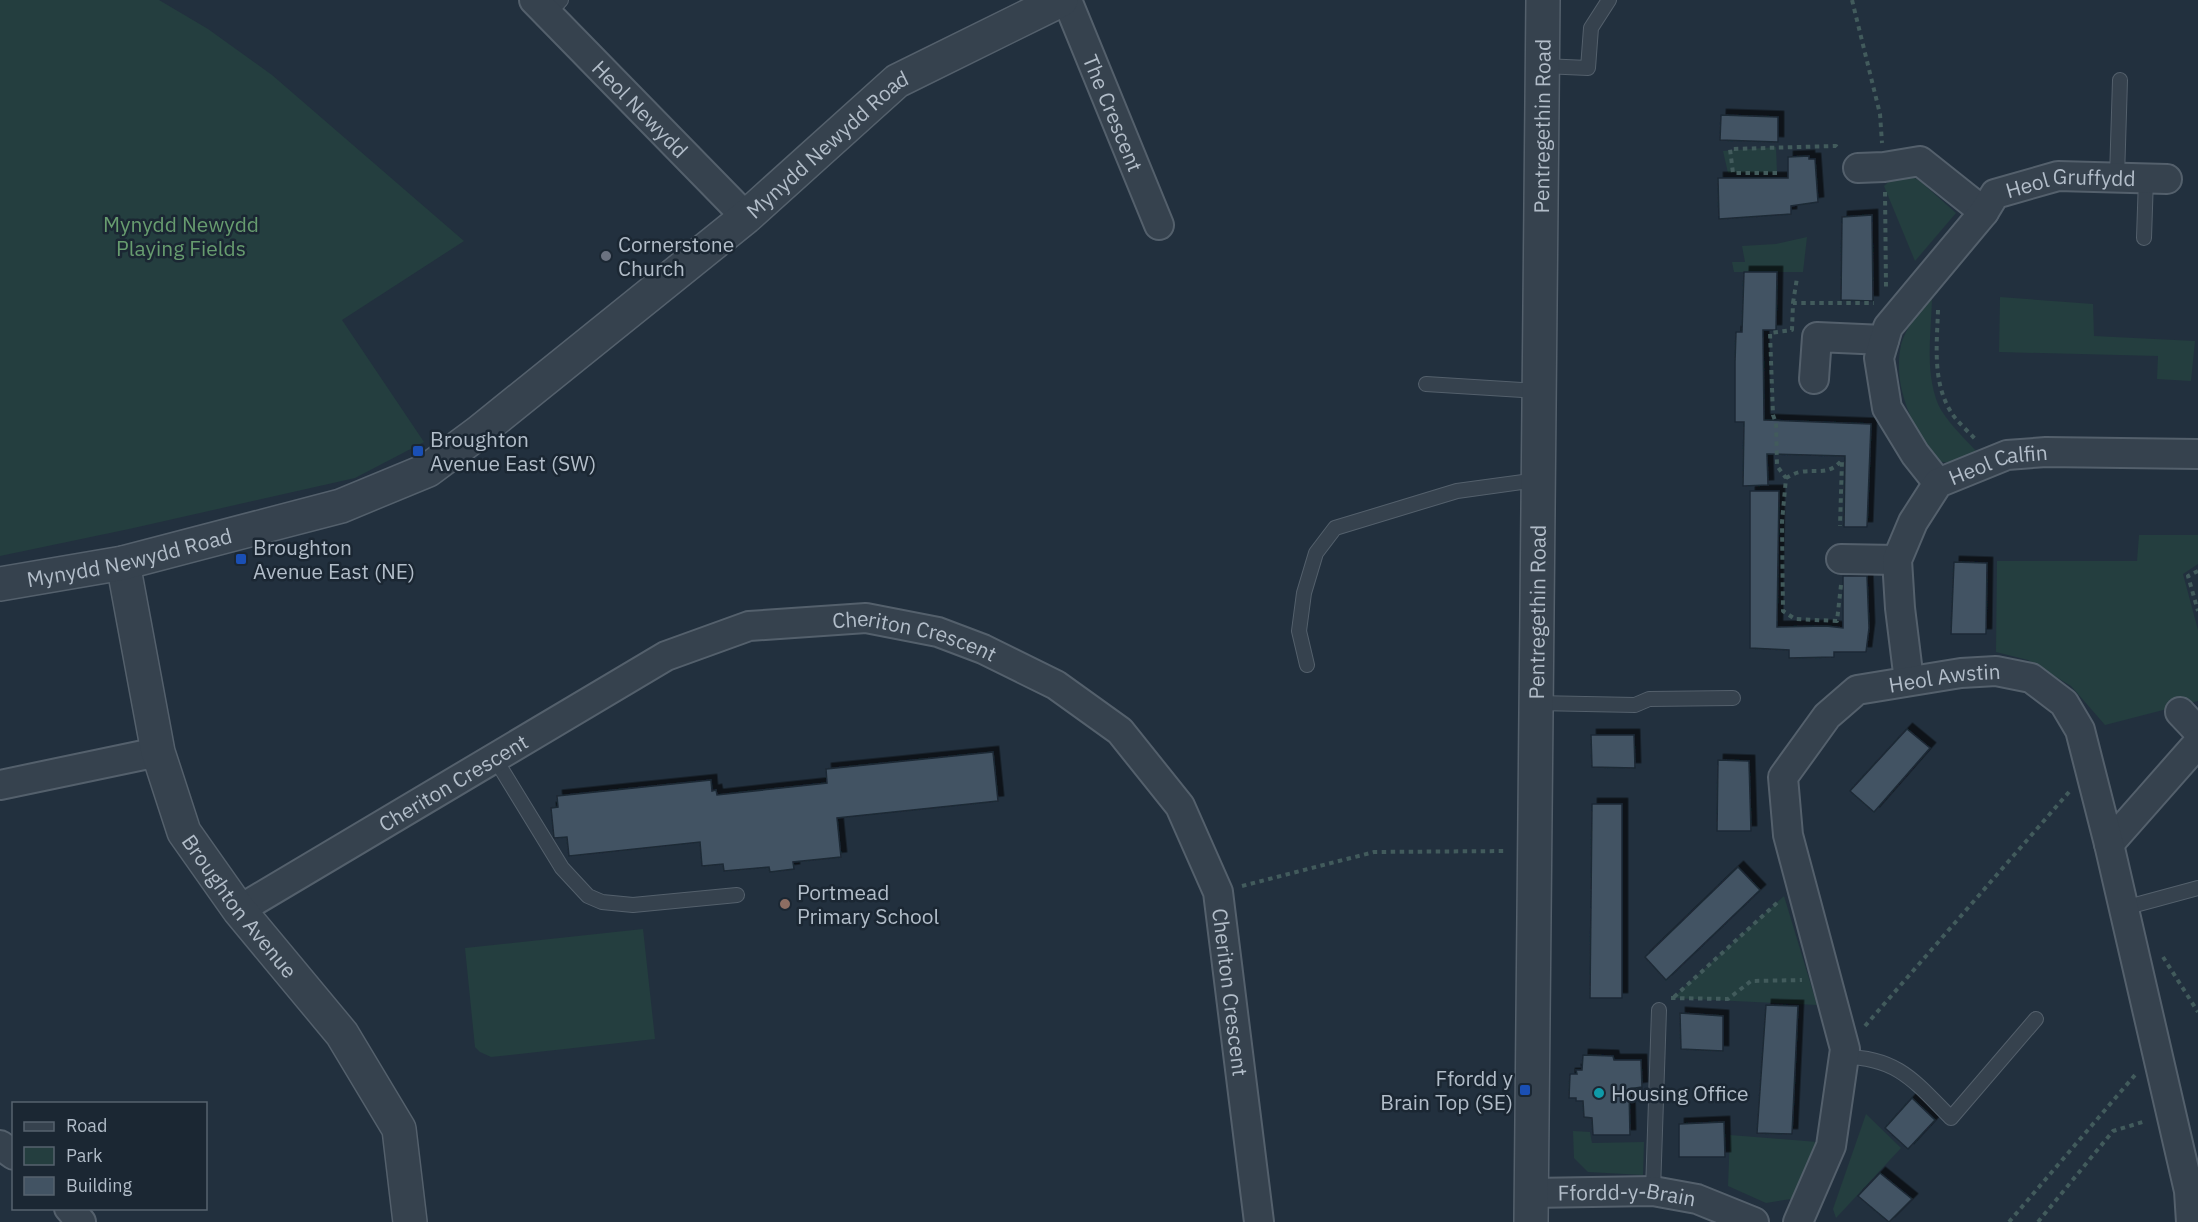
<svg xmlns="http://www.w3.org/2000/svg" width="2198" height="1222" font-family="'IBM Plex Sans',sans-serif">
  <defs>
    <filter id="shadow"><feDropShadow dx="5.5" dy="-5.5" stdDeviation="0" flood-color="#0009"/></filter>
  </defs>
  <rect width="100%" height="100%" fill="#22303e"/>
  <!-- green -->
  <g fill="#243e3f">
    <polygon points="0,0 159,0 208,29 272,75 464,241 342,320 424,442 355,478 129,529 0,556"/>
    <polygon points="1776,147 1777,173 1728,173 1723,151"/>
    <polygon points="1909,175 1920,181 1956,213 1915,261 1884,186 1894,177"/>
    <polygon points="1807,237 1803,272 1734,272 1732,262 1745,262 1742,246 1776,244"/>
    <path d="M 1932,293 C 1932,330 1924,368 1938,404 C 1945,420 1966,440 1979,454 L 1956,464 L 1937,461 C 1913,429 1892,386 1901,345 C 1905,329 1922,307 1932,293 Z"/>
    <polygon points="2000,297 2093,304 2094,336 2195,341 2191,381 2157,379 2158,356 1999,352"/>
    <polygon points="2139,535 2198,535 2198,564 2183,574 2198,630 2198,701 2105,725 2071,686 2028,660 1996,652 1997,561 2137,561"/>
    <polygon points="1784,896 1817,1005 1673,998"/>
    <polygon points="643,929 655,1039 491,1057 480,1052 475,1047 465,948"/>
    <polygon points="1866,1114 1901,1148 1836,1218 1833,1209"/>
    <polygon points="1573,1131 1590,1132 1592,1143 1644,1142 1643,1175 1588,1172 1574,1158"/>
    <polygon points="1730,1135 1817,1142 1797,1198 1766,1203 1728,1186"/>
  </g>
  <!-- building -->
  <g fill="#425363" stroke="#1d2935" stroke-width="1.5" filter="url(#shadow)">
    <polygon points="1721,115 1778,117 1778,142 1720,140"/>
    <polygon points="1809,156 1809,159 1815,159 1818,202 1791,206 1791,214 1719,219 1718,178 1788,178 1788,157"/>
    <polygon points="1872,215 1873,301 1841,300 1842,217"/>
    <polygon points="1744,272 1777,272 1776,330 1763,330 1764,420 1871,424 1867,527 1844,527 1845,456 1767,454 1768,485 1743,486 1744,422 1735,422 1735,362 1736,332 1742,332"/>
    <polygon points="1750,491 1779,491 1777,627 1826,626 1843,628 1843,576 1867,576 1869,628 1866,652 1834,652 1834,657 1789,658 1789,650 1750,648"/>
    <polygon points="1954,562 1987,563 1986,634 1951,634"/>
    <polygon points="1907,729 1930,748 1874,812 1850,791"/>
    <polygon points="1591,735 1634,735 1635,768 1592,767"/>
    <polygon points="993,752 998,801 837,818 841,857 793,862 794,869 770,872 769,867 724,871 723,864 702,866 700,842 569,856 567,837 554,838 551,808 558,807 557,796 711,780 712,791 716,790 717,795 827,783 826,769"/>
    <polygon points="1718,760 1749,761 1751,831 1717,831"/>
    <polygon points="1592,804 1622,804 1622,998 1590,998"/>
    <polygon points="1738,867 1760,890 1666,980 1645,957"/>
    <polygon points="1766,1005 1798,1006 1792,1134 1757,1133"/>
    <polygon points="1680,1013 1723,1016 1723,1051 1681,1049"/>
    <polygon points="1583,1055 1613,1056 1614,1060 1641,1060 1642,1087 1629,1089 1630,1135 1593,1135 1592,1118 1584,1117 1583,1101 1576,1101 1576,1098 1569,1098 1570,1074 1577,1074 1576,1070 1582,1070"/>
    <polygon points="1912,1098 1935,1120 1908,1149 1885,1128"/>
    <polygon points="1724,1122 1725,1157 1679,1157 1679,1124"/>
    <polygon points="1880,1173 1912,1199 1889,1222 1858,1196"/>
  </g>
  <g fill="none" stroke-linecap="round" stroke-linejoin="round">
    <!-- service casing -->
    <g stroke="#54606c" stroke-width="16">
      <g id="service">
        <polyline points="548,14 561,0"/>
        <polyline points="1543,66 1588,68 1591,28 1609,0"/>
        <polyline points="2117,177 2120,80"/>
        <polyline points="2144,238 2146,178"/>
        <polyline points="1426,384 1539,391"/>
        <polyline points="1307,665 1299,631 1304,593 1316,553 1335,528 1457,491 1537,480"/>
        <polyline points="1536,703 1635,705 1649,699 1733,698"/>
        <polyline points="494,757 562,868 588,896 602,902 633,905 737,895"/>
        <polyline points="2124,908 2198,888"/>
        <path d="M 1844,1057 C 1898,1057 1916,1083 1951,1118 L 2036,1019"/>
        <polyline points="1653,1191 1659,1010"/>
      </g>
    </g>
    <!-- minor casing -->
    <g stroke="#54606c" stroke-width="32">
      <g id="minor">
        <path id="s1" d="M 534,0 L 746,217"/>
        <path id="s2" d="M 1067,0 L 1159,225"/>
        <polyline points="1858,168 1884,167 1920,161 1984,212"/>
        <polyline points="1814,379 1817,337 1884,340"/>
        <path id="s3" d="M 1938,483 L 1915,454 L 1887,408 L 1879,358 L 1888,327 L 1984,212 L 1995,194 L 2058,176 L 2167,179"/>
        <polyline points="1841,559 1897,560"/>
        <path id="s4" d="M 1909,681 L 1900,608 L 1897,560 L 1913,522 L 1938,483 L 2007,455 L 2046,452 L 2198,454"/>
        <polyline points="2180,712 2198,731"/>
        <polyline points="0,785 158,752"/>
        <polyline points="2109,844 2198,743"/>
        <path id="s5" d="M 239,910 L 666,656 L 749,626 L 866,618 L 938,632 L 983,649 L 1056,685 L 1120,731 L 1180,806 L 1218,892 L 1259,1222"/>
        <polyline points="0,1145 14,1155"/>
        <path id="s6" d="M 1531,1193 L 1653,1191 L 1697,1199 L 1754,1222"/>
        <polyline points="69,1208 81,1222"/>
        <path id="s7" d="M 1798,1222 L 1831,1146 L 1845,1049 L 1788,835 L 1783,777 L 1827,716 L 1857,690 L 1961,673 L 1996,671 L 2031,678 L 2064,703 L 2080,730 L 2109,844 L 2189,1191 L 2191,1222"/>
      </g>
    </g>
    <!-- tertiary casing -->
    <g stroke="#54606c" stroke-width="36">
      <g id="tertiary">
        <path id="s8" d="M 123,563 L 158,752 L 184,832 L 239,910 L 342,1034 L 399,1129 L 410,1222"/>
        <path id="s9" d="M 0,584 L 123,563 L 341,506 L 428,470 L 478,433 L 746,217 L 897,81 L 1061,0"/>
        <path id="s10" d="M 1531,1222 L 1543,0"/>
      </g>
    </g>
    <!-- path -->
    <g stroke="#425b5c" stroke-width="4" stroke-dasharray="4.5 4.5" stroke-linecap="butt">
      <polyline points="1852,0 1880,114 1882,143"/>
      <polyline points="1777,173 1733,173 1730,149 1836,146 1840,150"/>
      <polyline points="1885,192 1886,287"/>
      <polyline points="1793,303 1797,278"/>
      <path d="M 1938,310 C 1937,343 1932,382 1951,412 C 1957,422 1968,431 1976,440"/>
      <path d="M 1786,478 C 1790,476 1795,473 1800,472 C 1818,469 1828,476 1842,460 L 1840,526"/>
      <polyline points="2198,571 2188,576 2198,611"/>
      <polyline points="1841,585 1837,621 1795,619 1783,611 1782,522 1786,478 1777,466 1776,423 1773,415 1770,333 1792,330 1793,303 1874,303"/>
      <polyline points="1242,886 1374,852 1507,851"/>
      <polyline points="2163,957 2198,1012"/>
      <polyline points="1674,997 1779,901"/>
      <polyline points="1671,998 1728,999 1751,981 1802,980"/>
      <polyline points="1865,1026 2069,792"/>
      <polyline points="2009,1222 2135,1075"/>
      <polyline points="2038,1222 2113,1131 2146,1121"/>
    </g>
    <!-- service -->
    <use href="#service" stroke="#36424e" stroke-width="14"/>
    <!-- minor -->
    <use href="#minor" stroke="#36424e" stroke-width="28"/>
    <!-- tertiary -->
    <use href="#tertiary" stroke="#36424e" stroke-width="33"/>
  </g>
  <!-- markers -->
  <circle fill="#6b7280" stroke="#1b2733" stroke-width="2" cx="606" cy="256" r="6"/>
  <g fill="#1a4fb4" stroke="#1b2733" stroke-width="2">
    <rect x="412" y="445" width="12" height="12" rx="3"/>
    <rect x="235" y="553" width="12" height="12" rx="3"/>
    <rect x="1519" y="1084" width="12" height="12" rx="3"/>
  </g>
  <circle fill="#8d6e63" stroke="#1b2733" stroke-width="2" cx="785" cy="904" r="6"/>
  <circle fill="#0f9aa8" stroke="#1b2733" stroke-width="2" cx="1599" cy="1093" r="6"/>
  <g text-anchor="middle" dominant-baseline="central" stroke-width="5" stroke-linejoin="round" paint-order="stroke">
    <!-- street labels -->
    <g font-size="21" fill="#b2bdc9" stroke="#1b2733">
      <text stroke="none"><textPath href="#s1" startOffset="152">Heol Newydd</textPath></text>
      <text stroke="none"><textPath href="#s2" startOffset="122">The Crescent</textPath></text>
      <text stroke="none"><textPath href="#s10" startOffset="1096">Pentregethin Road</textPath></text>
      <text stroke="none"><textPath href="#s9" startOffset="960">Mynydd Newydd Road</textPath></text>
      <text stroke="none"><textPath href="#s3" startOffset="422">Heol Gruffydd</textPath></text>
      <text stroke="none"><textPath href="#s4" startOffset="273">Heol Calfin</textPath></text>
      <text stroke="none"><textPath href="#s9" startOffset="132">Mynydd Newydd Road</textPath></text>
      <text stroke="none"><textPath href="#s10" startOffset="610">Pentregethin Road</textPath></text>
      <text stroke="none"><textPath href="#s5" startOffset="753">Cheriton Crescent</textPath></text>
      <text stroke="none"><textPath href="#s7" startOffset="664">Heol Awstin</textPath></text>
      <text stroke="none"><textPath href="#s5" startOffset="249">Cheriton Crescent</textPath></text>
      <text stroke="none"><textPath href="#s8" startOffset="369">Broughton Avenue</textPath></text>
      <text stroke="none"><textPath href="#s5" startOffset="1275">Cheriton Crescent</textPath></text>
      <text stroke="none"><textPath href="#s6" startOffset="96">Ffordd-y-Brain</textPath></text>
    </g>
    <!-- park labels -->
    <g font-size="21" fill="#679c6f" stroke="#1b2733">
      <text x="181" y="224">Mynydd Newydd<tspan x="181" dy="24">Playing Fields</tspan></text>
    </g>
    <!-- poi labels -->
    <g font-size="21" fill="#b2bdc9" stroke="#1b2733" text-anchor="start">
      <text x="618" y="244">Cornerstone<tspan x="618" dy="24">Church</tspan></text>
      <text x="430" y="439">Broughton<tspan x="430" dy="24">Avenue East (SW)</tspan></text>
      <text x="253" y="547">Broughton<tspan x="253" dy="24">Avenue East (NE)</tspan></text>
      <text x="797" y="892">Portmead<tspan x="797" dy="24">Primary School</tspan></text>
      <text x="1513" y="1078" text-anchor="end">Ffordd y<tspan x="1513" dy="24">Brain Top (SE)</tspan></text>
      <text x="1611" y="1093">Housing Office</text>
    </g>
  </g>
  <!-- legend -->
  <rect x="12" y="1102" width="195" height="108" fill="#1b2733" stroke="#57636f" stroke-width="1.5"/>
  <rect x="24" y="1122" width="30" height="9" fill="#36424e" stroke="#57636f" stroke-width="1.5"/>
  <text x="66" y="1132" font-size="18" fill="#b2bdc9">Road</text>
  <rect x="24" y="1147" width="30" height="18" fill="#243e3f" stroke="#57636f" stroke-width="1.5"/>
  <text x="66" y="1162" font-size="18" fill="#b2bdc9">Park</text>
  <rect x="24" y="1177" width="30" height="18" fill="#425363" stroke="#57636f" stroke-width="1.5"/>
  <text x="66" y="1192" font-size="18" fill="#b2bdc9">Building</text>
</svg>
